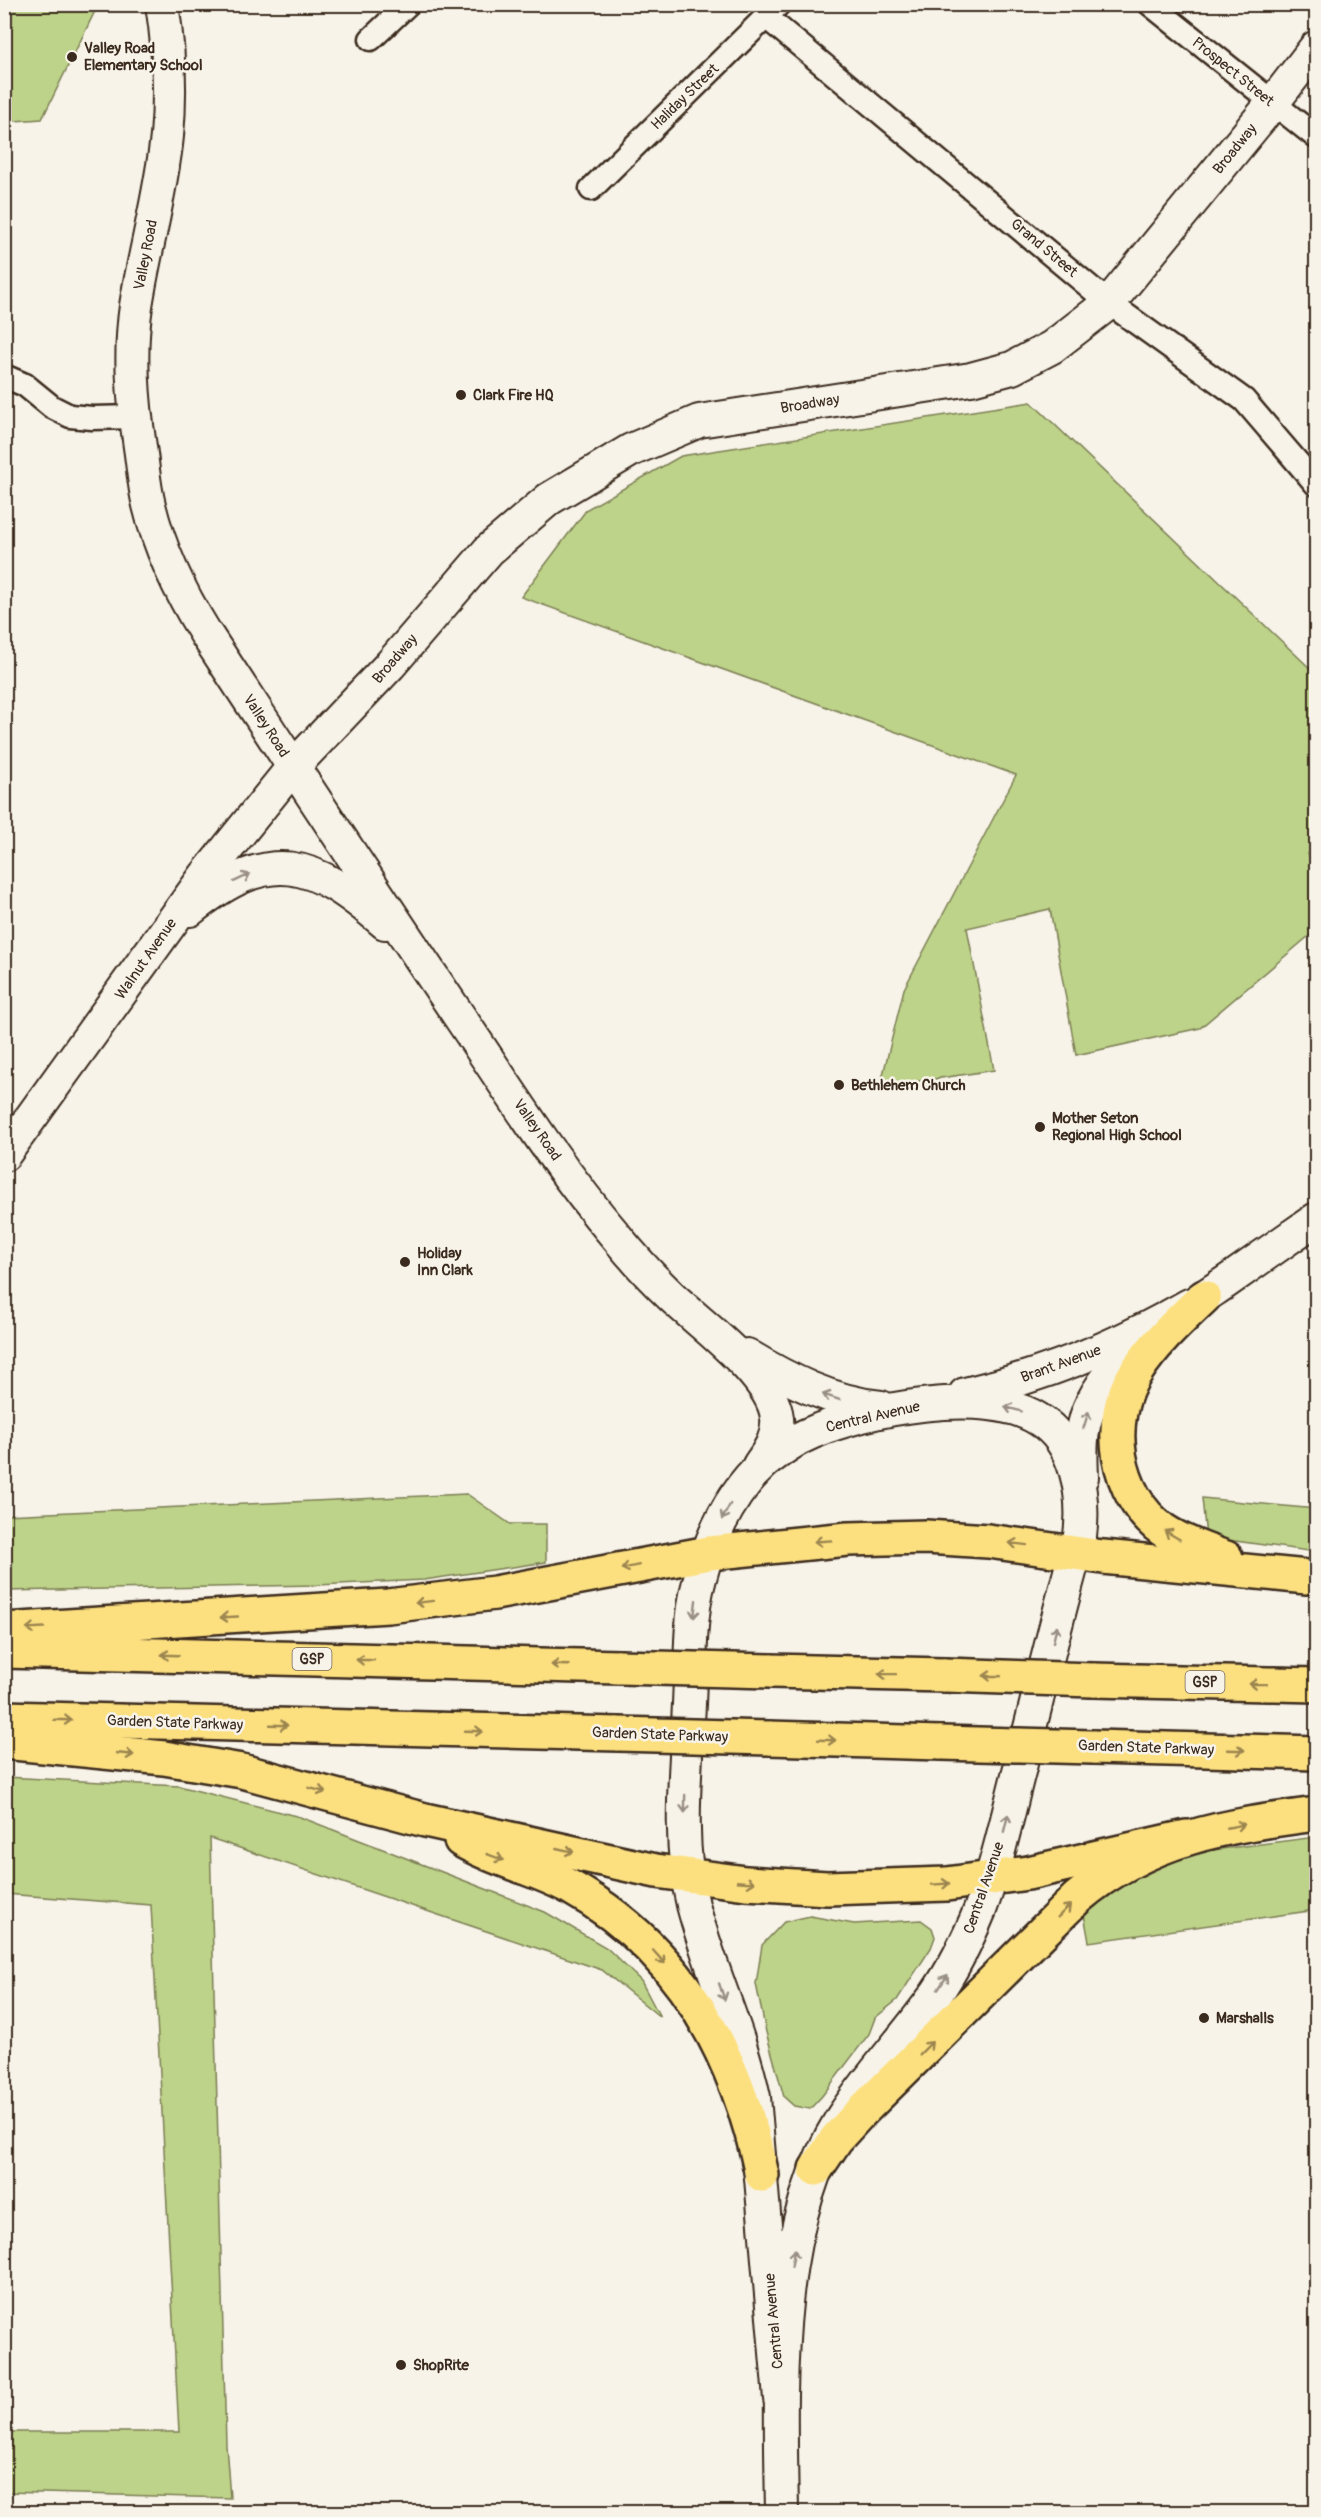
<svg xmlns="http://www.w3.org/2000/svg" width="1321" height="2517" font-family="Pangolin,sans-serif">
  <rect width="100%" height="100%" fill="#f7f3e8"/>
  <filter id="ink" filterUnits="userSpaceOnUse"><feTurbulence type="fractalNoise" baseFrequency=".0167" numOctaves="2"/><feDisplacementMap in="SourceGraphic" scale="12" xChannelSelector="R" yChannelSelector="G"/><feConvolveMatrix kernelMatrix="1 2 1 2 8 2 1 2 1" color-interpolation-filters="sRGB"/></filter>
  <g filter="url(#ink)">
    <!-- green -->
    <g fill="#bdd389" stroke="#7c7e54" stroke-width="1.5">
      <polygon points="4,5 98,5 42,119 14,121 5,116"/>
      <polygon points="1031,402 1316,674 1316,846 1308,854 1316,870 1316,930 1200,1028 1076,1055 1050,909 967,928 994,1070 880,1087 904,989 1016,775 521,597 587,509 681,456"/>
      <polygon points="467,1494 510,1524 546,1524 546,1562 424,1580 317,1585 5,1591 5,1515"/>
      <polygon points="1202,1498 1316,1509 1316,1552 1206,1537"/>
      <polygon points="5,1777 179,1786 300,1817 545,1912 607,1948 641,1981 660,2017 602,1970 210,1838 226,2445 230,2498 5,2492 5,2432 179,2432 151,1905 5,1894"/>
      <polygon points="1316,1837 1316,1910 1089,1942 1083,1909 1165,1856"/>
      <polygon points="810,1916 854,1924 921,1920 932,1928 935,1937 931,1948 897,2000 875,2018 869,2034 822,2096 810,2109 794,2106 784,2097 766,2032 756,1984 762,1945 784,1922"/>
    </g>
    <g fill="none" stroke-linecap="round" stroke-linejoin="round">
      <!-- street casing -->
      <g stroke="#3b2a1e" stroke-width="27">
        <g id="street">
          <polyline points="1150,4 1316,137"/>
          <polyline points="766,17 1109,303 1244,400 1316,484"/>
          <polyline points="371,39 408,4"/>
          <polyline points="591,189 779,4"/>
          <polyline points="4,376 25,385 52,407 70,416 92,418 135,417"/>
        </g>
      </g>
      <!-- secondary casing -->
      <g stroke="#3b2a1e" stroke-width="36">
        <g id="secondary">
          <path d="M 162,4 C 169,48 171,93 167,136 C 161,194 145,249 136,306 C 129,353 133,400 140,447 C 143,466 144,486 149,505 C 160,551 181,594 206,634 C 290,762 374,890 459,1016 C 509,1090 557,1167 615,1235 C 632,1256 651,1277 671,1296 C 700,1324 773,1376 777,1418 C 779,1436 769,1451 759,1465"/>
          <path d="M 190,910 C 271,845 312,860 385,923"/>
          <polyline points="4,1155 205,876 293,767 390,665 489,550 549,499 631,450 699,421 971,379 1012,368 1052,347 1109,303 1272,104 1316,47"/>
          <path d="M 747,1355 C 788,1380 832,1402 881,1407"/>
          <path d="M 965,1394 C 1044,1376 1118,1346 1189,1305"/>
          <path d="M 1082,1477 C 1081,1453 1080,1431 1089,1409 C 1112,1354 1178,1314 1226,1282 C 1256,1261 1286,1240 1316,1219"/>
          <path d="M 780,2399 L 754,2097 C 740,2031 710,1970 693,1905 C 677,1840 686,1769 689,1704 C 691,1666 689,1627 697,1590 C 708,1543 729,1494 765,1462 C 779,1451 794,1440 811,1433 C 865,1409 986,1386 1038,1419 C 1077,1442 1085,1496 1080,1536 C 1057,1616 1038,1698 1017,1779 C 1006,1823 996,1868 980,1910 C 968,1939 954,1968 936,1994 C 906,2037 869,2075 841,2119 C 773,2228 780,2388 782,2512"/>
        </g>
      </g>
      <!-- highway casing -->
      <g stroke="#3b2a1e" stroke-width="38">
        <g id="highway">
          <path d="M 1204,1297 C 1180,1320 1154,1344 1136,1372 C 1104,1421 1115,1495 1163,1530 C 1182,1543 1205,1550 1226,1558"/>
          <polyline points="4,1630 388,1606 495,1593 709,1553 848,1539 926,1537 988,1541 1103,1557 1307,1577"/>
          <polyline points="4,1651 619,1667"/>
          <polyline points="770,1671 945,1675"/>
          <polyline points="1093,1680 1316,1685"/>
          <polyline points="4,1718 618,1734"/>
          <polyline points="769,1738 941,1743"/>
          <polyline points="4,1742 164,1758 242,1771 425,1820 656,1871 746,1883 827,1888 947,1884 1028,1873 1186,1837"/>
          <polyline points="1093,1747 1316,1753"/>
          <path d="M 461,1840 C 495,1860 535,1868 570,1887 C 680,1948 737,2054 762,2175"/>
          <path d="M 816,2169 L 836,2139 L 857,2116 L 1077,1898 C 1148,1837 1227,1826 1316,1814"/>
        </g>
      </g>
      <!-- street -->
      <use href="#street" stroke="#f7f3e8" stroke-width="22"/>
      <!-- secondary -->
      <use href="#secondary" stroke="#f7f3e8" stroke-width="32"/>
      <!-- highway -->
      <use href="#highway" stroke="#fce080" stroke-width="33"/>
      <!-- highway-bridge casing -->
      <g stroke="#3b2a1e" stroke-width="38" stroke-linecap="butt">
        <g id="highway-bridge">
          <polyline points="619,1667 770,1671"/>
          <polyline points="945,1675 1093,1680"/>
          <polyline points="618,1734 769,1738"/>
          <polyline points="941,1743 1093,1747"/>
        </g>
      </g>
      <!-- highway-bridge -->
      <use href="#highway-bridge" stroke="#fce080" stroke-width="33"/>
    </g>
    <!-- one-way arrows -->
    <defs><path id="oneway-shaft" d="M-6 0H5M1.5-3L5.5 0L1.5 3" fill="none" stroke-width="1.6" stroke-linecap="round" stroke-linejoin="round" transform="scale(1.5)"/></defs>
    <g stroke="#998e83">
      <use href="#oneway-shaft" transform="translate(242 878) rotate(-25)"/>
      <use href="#oneway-shaft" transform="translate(831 1397) rotate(-161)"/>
      <use href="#oneway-shaft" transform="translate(1013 1409) rotate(-165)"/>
      <use href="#oneway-shaft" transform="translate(1086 1420) rotate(-73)"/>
      <use href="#oneway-shaft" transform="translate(726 1512) rotate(118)"/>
      <use href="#oneway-shaft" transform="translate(695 1609) rotate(97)"/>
      <use href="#oneway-shaft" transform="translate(1055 1634) rotate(-76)"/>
      <use href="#oneway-shaft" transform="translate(685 1804) rotate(91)"/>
      <use href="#oneway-shaft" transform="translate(1006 1823) rotate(-76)"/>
      <use href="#oneway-shaft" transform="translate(943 1982) rotate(-57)"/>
      <use href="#oneway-shaft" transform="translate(722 1992) rotate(71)"/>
      <use href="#oneway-shaft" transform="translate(793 2258) rotate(-80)"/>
    </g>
    <g stroke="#9c854f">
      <use href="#oneway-shaft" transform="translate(1172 1535) rotate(-150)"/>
      <use href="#oneway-shaft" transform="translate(823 1541) rotate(176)"/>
      <use href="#oneway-shaft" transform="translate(1018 1544) rotate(-173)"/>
      <use href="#oneway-shaft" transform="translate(630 1567) rotate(168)"/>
      <use href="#oneway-shaft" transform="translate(424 1602) rotate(173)"/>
      <use href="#oneway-shaft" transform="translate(229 1617) rotate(177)"/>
      <use href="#oneway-shaft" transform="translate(35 1628) rotate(177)"/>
      <use href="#oneway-shaft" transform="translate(170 1655) rotate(-178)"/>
      <use href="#oneway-shaft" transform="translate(365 1660) rotate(-178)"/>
      <use href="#oneway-shaft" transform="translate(560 1665) rotate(-178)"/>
      <use href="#oneway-shaft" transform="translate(887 1674) rotate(-179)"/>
      <use href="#oneway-shaft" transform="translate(992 1676) rotate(-178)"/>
      <use href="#oneway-shaft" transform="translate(1258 1684) rotate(-179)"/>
      <use href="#oneway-shaft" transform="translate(63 1720) rotate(2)"/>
      <use href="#oneway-shaft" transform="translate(279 1725) rotate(2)"/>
      <use href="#oneway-shaft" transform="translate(474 1731) rotate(2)"/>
      <use href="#oneway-shaft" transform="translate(827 1740) rotate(2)"/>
      <use href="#oneway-shaft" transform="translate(1236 1750) rotate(2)"/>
      <use href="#oneway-shaft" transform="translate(125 1754) rotate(6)"/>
      <use href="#oneway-shaft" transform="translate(317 1790) rotate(15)"/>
      <use href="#oneway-shaft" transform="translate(1236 1826) rotate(-11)"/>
      <use href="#oneway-shaft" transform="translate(565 1850) rotate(13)"/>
      <use href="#oneway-shaft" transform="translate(495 1857) rotate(20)"/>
      <use href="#oneway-shaft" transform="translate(746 1882) rotate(5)"/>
      <use href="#oneway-shaft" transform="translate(941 1884) rotate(-4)"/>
      <use href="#oneway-shaft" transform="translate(1064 1911) rotate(-45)"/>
      <use href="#oneway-shaft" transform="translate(659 1957) rotate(48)"/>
      <use href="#oneway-shaft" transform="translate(926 2048) rotate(-45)"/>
    </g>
  </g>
  <!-- markers -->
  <g fill="#3b2a1e" stroke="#f7f3e8" stroke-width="2">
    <circle cx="72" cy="57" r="6"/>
    <circle cx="461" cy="395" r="6"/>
    <circle cx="839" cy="1085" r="6"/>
    <circle cx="1040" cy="1127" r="6"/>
    <circle cx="405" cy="1262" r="6"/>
    <circle cx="1204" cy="2018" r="6"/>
    <circle cx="401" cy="2365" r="6"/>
  </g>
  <g text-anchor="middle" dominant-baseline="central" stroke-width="5" stroke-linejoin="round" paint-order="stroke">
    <!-- shield labels -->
    <g fill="#f7f3e8" stroke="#73665b" stroke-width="1.5">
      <rect x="292.5" y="1648" width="39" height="22" rx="4.5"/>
      <rect x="1185.5" y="1671" width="39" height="22" rx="4.5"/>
    </g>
    <g font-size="14" font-weight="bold" fill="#3b2a1e">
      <text x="312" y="1659">GSP</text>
      <text x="1205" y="1682">GSP</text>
    </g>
    <!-- poi labels -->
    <g font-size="15" font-weight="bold" fill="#3b2a1e" stroke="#f7f3e8" text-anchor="start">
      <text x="84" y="48">Valley Road<tspan x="84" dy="17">Elementary School</tspan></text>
      <text x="473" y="395">Clark Fire HQ</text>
      <text x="851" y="1085">Bethlehem Church</text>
      <text x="1052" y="1118">Mother Seton<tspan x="1052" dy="17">Regional High School</tspan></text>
      <text x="417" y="1253">Holiday<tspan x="417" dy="17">Inn Clark</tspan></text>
      <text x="1216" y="2018">Marshalls</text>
      <text x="413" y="2365">ShopRite</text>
    </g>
    <!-- street labels -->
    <g font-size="15" fill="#3b2a1e" stroke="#f7f3e8">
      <text transform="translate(1233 72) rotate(39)">Prospect Street</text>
      <text transform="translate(685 97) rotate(-44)">Haliday Street</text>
      <text transform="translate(1235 149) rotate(-51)">Broadway</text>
      <text transform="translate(1044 248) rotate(40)">Grand Street</text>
      <text transform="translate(146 255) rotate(-79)">Valley Road</text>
      <text transform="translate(810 404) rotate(-9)">Broadway</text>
      <text transform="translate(395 659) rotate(-49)">Broadway</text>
      <text transform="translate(266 726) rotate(57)">Valley Road</text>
      <text transform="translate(146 959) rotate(-55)">Walnut Avenue</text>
      <text transform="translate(537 1130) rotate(55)">Valley Road</text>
      <text transform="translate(1061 1364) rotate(-20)">Brant Avenue</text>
      <text transform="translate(873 1417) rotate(-13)">Central Avenue</text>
      <text transform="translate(175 1723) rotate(2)">Garden State Parkway</text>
      <text transform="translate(660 1735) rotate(2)">Garden State Parkway</text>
      <text transform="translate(1146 1748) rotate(2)">Garden State Parkway</text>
      <text transform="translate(984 1888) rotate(-71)">Central Avenue</text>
      <text transform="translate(774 2321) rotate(-95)">Central Avenue</text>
    </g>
  </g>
  <!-- margin -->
  <rect width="1321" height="2517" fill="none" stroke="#f7f3e8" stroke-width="24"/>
  <rect x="12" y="12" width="1297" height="2493" fill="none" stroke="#3b2a1e" stroke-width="2" filter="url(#ink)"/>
</svg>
